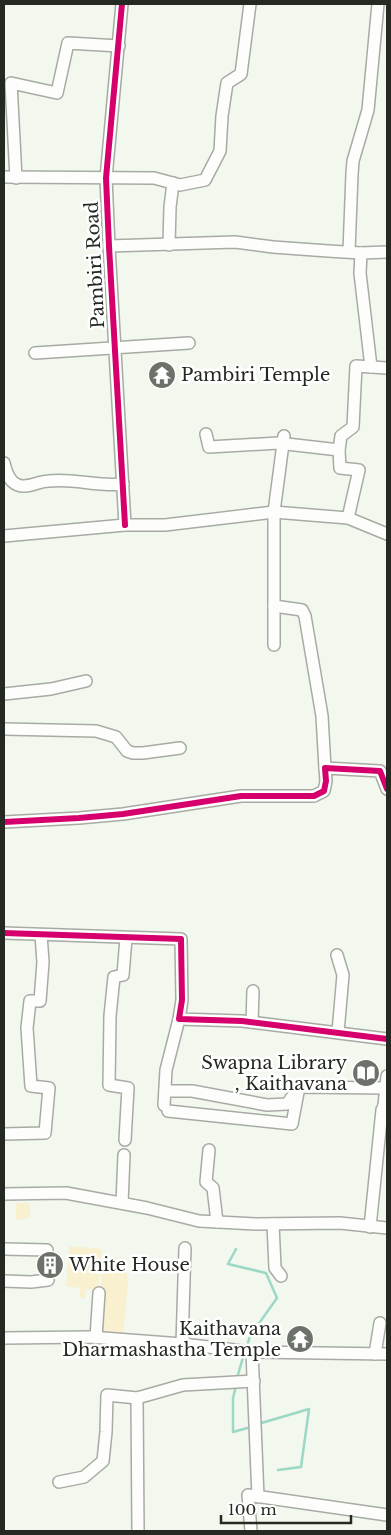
<svg xmlns="http://www.w3.org/2000/svg" width="391" height="1535" font-family="'Libre Baskerville',serif">
  <rect width="100%" height="100%" fill="#f2f8ee"/>
  <!-- green -->
  <g fill="#f8f0ce">
    <polygon points="16,1203 30,1203 30,1218 16,1220"/>
    <polygon points="69,1246 102,1249 98,1290 86,1289 85,1299 80,1297 80,1288 66,1286"/>
    <polygon points="116,1257 126,1262 128,1283 123,1335 99,1331 99,1309 103,1258"/>
  </g>
  <g fill="none" stroke-linecap="round" stroke-linejoin="round">
    <!-- stream -->
    <g stroke="#9bd8c5" stroke-width="2.5">
      <polyline points="236,1249 228,1264 266,1273 277,1298 250,1336 246,1349"/>
      <polyline points="237,1378 244,1354"/>
      <polyline points="236,1386 233,1398 233,1432 251,1427"/>
      <polyline points="258,1424 309,1409 301,1467 278,1470"/>
    </g>
    <!-- minor casing -->
    <g stroke="#a7aba4" stroke-width="14">
      <g id="minor">
        <polyline points="122,4 106,178 109,246 125,525"/>
        <polyline points="4,177 154,178 180,185 205,180 220,151 222,116 227,83 241,74 250,4"/>
        <polyline points="16,178 11,83 57,93 68,43 119,46"/>
        <polyline points="169,245 170,207 173,183"/>
        <polyline points="109,246 235,242 273,247 328,251 361,253 387,252"/>
        <polyline points="349,251 352,174 353,161 368,110 378,4"/>
        <polyline points="361,253 360,273 371,367"/>
        <polyline points="35,353 189,343"/>
        <polyline points="206,434 209,447 278,443 339,450 341,436 353,427 356,366 387,368"/>
        <polyline points="284,436 274,512 274,606 302,610 305,616 322,716 325,768"/>
        <polyline points="339,450 340,468 359,470 348,518"/>
        <path d="M 4,463 C 6,472 9,482 18,485 C 27,489 39,481 49,481 C 74,478 98,487 123,484"/>
        <polyline points="4,536 125,525 165,525 274,512 348,518 387,534"/>
        <polyline points="274,645 274,606"/>
        <polyline points="4,694 51,689 86,681"/>
        <polyline points="4,729 96,731 116,737 127,751 133,753 143,753 180,748"/>
        <polyline points="4,822 79,818 123,814 241,796 314,796 324,791 326,781 325,768 380,771 387,789"/>
        <polyline points="4,933 181,939 182,1000 179,1019 242,1021 387,1039"/>
        <polyline points="337,955 343,975 338,1032"/>
        <polyline points="252,1022 253,991"/>
        <polyline points="165,1091 192,1091 267,1105 287,1104 297,1090"/>
        <polyline points="164,1105 166,1070 179,1019"/>
        <polyline points="384,1106 387,1076"/>
        <polyline points="168,1111 292,1124 299,1087 386,1088"/>
        <polyline points="4,1134 45,1133 49,1088 31,1086 27,1028 30,1001 40,1001 43,962 41,935"/>
        <polyline points="125,1140 128,1088 109,1085 110,1016 114,977 123,975 126,938"/>
        <polyline points="209,1150 206,1182 213,1188 217,1222"/>
        <polyline points="4,1194 66,1193 147,1208 199,1221 256,1224 340,1223 387,1228"/>
        <polyline points="122,1203 124,1155"/>
        <polyline points="273,1224 275,1268 281,1276"/>
        <polyline points="370,1227 382,1110 384,1106 387,1105"/>
        <polyline points="4,1249 47,1250"/>
        <polyline points="4,1281 31,1282 48,1280"/>
        <polyline points="96,1337 99,1293"/>
        <polyline points="4,1338 90,1337 182,1344 252,1352 387,1354"/>
        <polyline points="182,1344 185,1248"/>
        <polyline points="252,1352 258,1497"/>
        <polyline points="375,1354 380,1323"/>
        <polyline points="137,1398 138,1531"/>
        <polyline points="59,1482 84,1477 103,1461 106,1432 107,1395 137,1398 183,1385 254,1381"/>
        <polyline points="251,1531 248,1495 387,1515"/>
      </g>
    </g>
    <!-- minor -->
    <use href="#minor" stroke="#fdfefc" stroke-width="11"/>
    <!-- cycleway casing -->
    <g stroke="#fff" stroke-width="9">
      <g id="cycleway">
        <polyline points="122,4 106,178 109,246 125,525"/>
        <polyline points="4,822 79,818 123,814 241,796 314,796 324,791 326,781 325,768 380,771 387,789"/>
        <polyline points="4,933 181,939 182,1000 179,1019 242,1021 387,1039"/>
      </g>
    </g>
    <!-- cycleway -->
    <use href="#cycleway" stroke="#d6006c" stroke-width="6"/>
  </g>
  <!-- icons -->
  <defs>
    <g id="temple-disc" transform="scale(1.4375)"><circle r="9.5" fill="#6c7169" stroke="#fff"/><path d="M0-6L5-2H3V0L6.5 2.5H4V6H1.5V3h-3V6H-4V2.5H-6.5L-3 0V-2H-5Z" fill="#fff"/></g>
    <g id="library-disc" transform="scale(1.4375)"><circle r="9.5" fill="#6c7169" stroke="#fff"/><path d="M-6-4Q-3-5.5-.7-3.5V5Q-3 3-6 4ZM6-4Q3-5.5 .7-3.5V5Q3 3 6 4Z" fill="#fff"/></g>
    <g id="building-disc" transform="scale(1.4375)"><circle r="9.5" fill="#6c7169" stroke="#fff"/><path d="M-4-6H4V6H1V3H-1V6H-4ZM-2.5-4.3h1.7v1.8h-1.7ZM.8-4.3h1.7v1.8H.8ZM-2.5-1h1.7V.8h-1.7ZM.8-1h1.7V.8H.8Z" fill="#fff"/></g>
  </defs>
  <g fill-rule="evenodd">
    <use href="#temple-disc" x="162" y="375"/>
    <use href="#library-disc" x="366" y="1073"/>
    <use href="#building-disc" x="50" y="1265"/>
    <use href="#temple-disc" x="300" y="1339"/>
  </g>
  <g text-anchor="middle" dominant-baseline="central" stroke-width="5" stroke-linejoin="round" paint-order="stroke">
    <!-- street labels -->
    <g font-size="18" fill="#242921" stroke="#fff">
      <text transform="translate(95 265) rotate(-93)">Pambiri Road</text>
    </g>
    <!-- poi labels -->
    <g font-size="18" fill="#242921" stroke="#fff" text-anchor="start">
      <text x="181" y="375">Pambiri Temple</text>
      <text x="347" y="1063" text-anchor="end">Swapna Library<tspan x="347" dy="21">, Kaithavana</tspan></text>
      <text x="69" y="1265">White House</text>
      <text x="281" y="1329" text-anchor="end">Kaithavana<tspan x="281" dy="21">Dharmashastha Temple</tspan></text>
    </g>
  </g>
  <!-- border -->
  <rect width="391" height="1535" fill="none" stroke="#242921" stroke-width="10"/>
  <!-- scale -->
  <path d="M221 1515v8h130v-8" fill="none" stroke="#242921" stroke-width="2.5"/>
  <text x="228" y="1515" font-size="15" fill="#242921" stroke="#ffffff" stroke-width="4" paint-order="stroke">100 m</text>
</svg>
